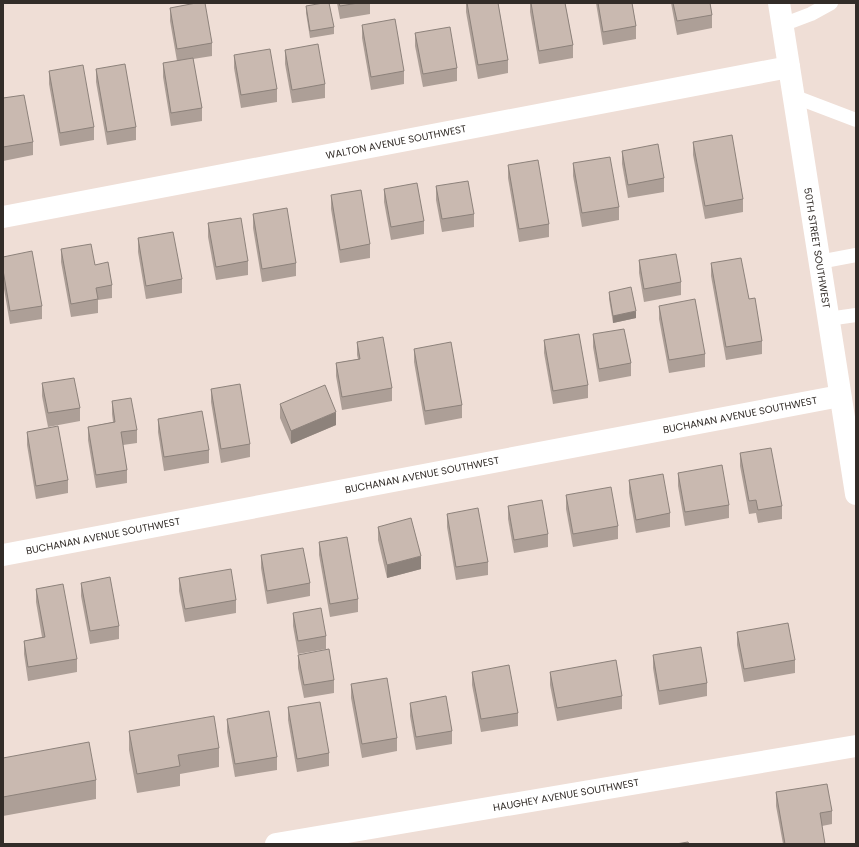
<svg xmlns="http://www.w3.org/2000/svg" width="859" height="847" font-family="Poppins,sans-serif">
  <rect width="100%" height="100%" fill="#efded6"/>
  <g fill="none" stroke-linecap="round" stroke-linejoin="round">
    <!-- lane -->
    <g stroke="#fff" stroke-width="14">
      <polyline points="782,25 811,14 831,3"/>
      <polyline points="793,96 856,120"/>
      <polyline points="819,262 856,255"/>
      <polyline points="828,319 856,315"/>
    </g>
    <!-- street -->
    <g stroke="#fff" stroke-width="22">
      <polyline points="3,217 789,67"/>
      <polyline points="3,555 840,396"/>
      <polyline points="276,844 856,746"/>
    </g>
    <!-- secondary -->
    <polyline stroke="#fff" stroke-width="22" points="779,3 856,494"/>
  </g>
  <!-- wall -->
  <g fill="#ad9f97">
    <polygon points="337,3 370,3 370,14 340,19"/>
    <polygon points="466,3 498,3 508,60 508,73 478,79 466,12"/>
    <polygon points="530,3 565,3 573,45 573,58 539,64 530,12"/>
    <polygon points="596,3 632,3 636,26 636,39 603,45"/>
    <polygon points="671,3 710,3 712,15 712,28 677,35"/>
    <polygon points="306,6 334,27 334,34 310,38 306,13"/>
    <polygon points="170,8 212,43 212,56 193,59 202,108 202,121 171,126 163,77 163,63 177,61 170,21"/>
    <polygon points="362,25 404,71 404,84 371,90 362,38"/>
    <polygon points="415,33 457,68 457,81 423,87 415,46"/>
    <polygon points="285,50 325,84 325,98 292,103 285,64"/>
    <polygon points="234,55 277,89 277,102 241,108 234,68"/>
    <polygon points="96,69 136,127 136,140 107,145 96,82"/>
    <polygon points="49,71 94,127 94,140 60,146 49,84"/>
    <polygon points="3,98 33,142 33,155 3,161"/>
    <polygon points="693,142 743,199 743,212 705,219 693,155"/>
    <polygon points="622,151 664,178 664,192 628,198 622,164"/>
    <polygon points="573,163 619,207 619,220 582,227 573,176"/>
    <polygon points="508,165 549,224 549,237 519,242 508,178"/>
    <polygon points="436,186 474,214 474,227 442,232 436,200"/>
    <polygon points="384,189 424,221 424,234 391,240 384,202"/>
    <polygon points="331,195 370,244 370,258 340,263 331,209"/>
    <polygon points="253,214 296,263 296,276 262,282 253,228"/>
    <polygon points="208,223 248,261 248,275 216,280 208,237"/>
    <polygon points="138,238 182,279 182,293 146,299 138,252"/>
    <polygon points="61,249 95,265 112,285 112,298 98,300 98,313 71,317 61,262"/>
    <polygon points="3,257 42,306 42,319 10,324 3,283"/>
    <polygon points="639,260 681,282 681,295 644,302 639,273"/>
    <polygon points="711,263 749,299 762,341 762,354 726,360 711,276"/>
    <polygon points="609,292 636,318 613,323 609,299"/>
    <polygon points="659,306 705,354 705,367 669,373 659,319"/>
    <polygon points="593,334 631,363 631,376 599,382 593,347"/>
    <polygon points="544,340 588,385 588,398 553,404 544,353"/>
    <polygon points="357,342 392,388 392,401 342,410 336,376 336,363 358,359 357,355"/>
    <polygon points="414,349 462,405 462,418 425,425 414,362"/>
    <polygon points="42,383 80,408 80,421 48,427 42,396"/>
    <polygon points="211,389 250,444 250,457 221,463 211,402"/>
    <polygon points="112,401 137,430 137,443 123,445 127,470 127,483 96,488 88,440 88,427 113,422 112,414"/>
    <polygon points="280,404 336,425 291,444 280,418"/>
    <polygon points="158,419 209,450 209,463 164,471 158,432"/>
    <polygon points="27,432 68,480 68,493 36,499 27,445"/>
    <polygon points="740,453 782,506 782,519 758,523 756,513 749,514 740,466"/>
    <polygon points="678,473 729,505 729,518 685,526 678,486"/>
    <polygon points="629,480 670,513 670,527 636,533 629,493"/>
    <polygon points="566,495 618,526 618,539 573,547 566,509"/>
    <polygon points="508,506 548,534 548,547 514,553 508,519"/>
    <polygon points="447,514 488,562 488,575 456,580 447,527"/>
    <polygon points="378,527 421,569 387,578 378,540"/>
    <polygon points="319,542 358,599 358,612 330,617 319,555"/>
    <polygon points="261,555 310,583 310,596 267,604 261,568"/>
    <polygon points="179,578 236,600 236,613 185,622 179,591"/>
    <polygon points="81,583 119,626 119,639 90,644 81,596"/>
    <polygon points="36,589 77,659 77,672 28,681 24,654 24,641 42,637 36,602"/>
    <polygon points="293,613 326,636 326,649 298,654 293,626"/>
    <polygon points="737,632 795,660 795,673 744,682 737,645"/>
    <polygon points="298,655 334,680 334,693 304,698 298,668"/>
    <polygon points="653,655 707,683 707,696 659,705 653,668"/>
    <polygon points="472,672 518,713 518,726 481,732 472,685"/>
    <polygon points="550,672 622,696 622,709 557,721 550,685"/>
    <polygon points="351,684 397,738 397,751 362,758 351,698"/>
    <polygon points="410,703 452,731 452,744 416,750 410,716"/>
    <polygon points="288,707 329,753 329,766 297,772 288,720"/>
    <polygon points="227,719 277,757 277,770 235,777 227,732"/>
    <polygon points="129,731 219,748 219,767 180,774 180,786 137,793 129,750"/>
    <polygon points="3,758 96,780 96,799 3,816"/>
    <polygon points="776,792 832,811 832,824 822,826 825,844 783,844 776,806"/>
  </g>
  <!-- shaded-wall -->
  <g fill="#8d827b">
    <polygon points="636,311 636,318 613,323 613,316"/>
    <polygon points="336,412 336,425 291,444 291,431"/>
    <polygon points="421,556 421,569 387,578 387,565"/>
  </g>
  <!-- building -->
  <g fill="#c9b9b0" stroke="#8d827b">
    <polygon points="196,3 205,3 212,43 177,49 170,8"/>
    <polygon points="323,3 329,3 334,27 310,31 306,6"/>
    <polygon points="339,3 358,3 340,6"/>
    <polygon points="467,3 498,3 508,60 478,65"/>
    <polygon points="531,3 565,3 573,45 539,51"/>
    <polygon points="598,3 632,3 636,26 603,32"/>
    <polygon points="673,3 710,3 712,15 677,21"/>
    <polygon points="395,19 404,71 371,77 362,25"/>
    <polygon points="450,27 457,68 423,74 415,33"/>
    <polygon points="318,44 325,84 292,90 285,50"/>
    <polygon points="270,49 277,89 241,95 234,55"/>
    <polygon points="193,58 202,108 171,113 163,63"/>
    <polygon points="125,64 136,127 107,132 96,69"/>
    <polygon points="83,65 94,127 60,133 49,71"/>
    <polygon points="24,95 33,142 3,147 3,98"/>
    <polygon points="732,135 743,199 705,206 693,142"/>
    <polygon points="658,144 664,178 628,185 622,151"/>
    <polygon points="610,157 619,207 582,213 573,163"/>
    <polygon points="538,160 549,224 519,229 508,165"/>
    <polygon points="468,181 474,214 442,219 436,186"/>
    <polygon points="417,183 424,221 391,227 384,189"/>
    <polygon points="361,190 370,244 340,250 331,195"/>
    <polygon points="287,208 296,263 262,269 253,214"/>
    <polygon points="241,218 248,261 216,267 208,223"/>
    <polygon points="173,232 182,279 146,286 138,238"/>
    <polygon points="91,244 95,265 108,262 112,285 96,288 98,299 71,304 61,249"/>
    <polygon points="32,251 42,306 10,311 3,270 3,257"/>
    <polygon points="676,254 681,282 644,289 639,260"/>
    <polygon points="741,258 749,299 755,298 762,341 726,347 711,263"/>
    <polygon points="631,287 636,311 613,316 609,292"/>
    <polygon points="695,299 705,354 669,360 659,306"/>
    <polygon points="624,329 631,363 599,369 593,334"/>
    <polygon points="579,334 588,385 553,391 544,340"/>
    <polygon points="383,337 392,388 342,397 336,363 360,359 357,342"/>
    <polygon points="451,342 462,405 425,411 414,349"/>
    <polygon points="74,378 80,408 48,413 42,383"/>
    <polygon points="240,384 250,444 221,449 211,389"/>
    <polygon points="325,385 336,412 291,431 280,404"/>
    <polygon points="131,398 137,430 121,432 127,470 96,475 88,427 115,422 112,401"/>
    <polygon points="202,411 209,450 164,457 158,419"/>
    <polygon points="58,426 68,480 36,486 27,432"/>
    <polygon points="771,448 782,506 758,510 756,500 749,501 740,453"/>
    <polygon points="722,465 729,505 685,512 678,473"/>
    <polygon points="663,474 670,513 636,520 629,480"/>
    <polygon points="611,487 618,526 573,534 566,495"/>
    <polygon points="542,500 548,534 514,540 508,506"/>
    <polygon points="478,508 488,562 456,567 447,514"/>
    <polygon points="411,518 421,556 387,565 378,527"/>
    <polygon points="347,537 358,599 330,604 319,542"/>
    <polygon points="303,548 310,583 267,591 261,555"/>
    <polygon points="231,569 236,600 185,609 179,578"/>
    <polygon points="110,577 119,626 90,631 81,583"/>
    <polygon points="63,584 77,659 28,667 24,641 45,637 36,589"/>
    <polygon points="321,608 326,636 298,641 293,613"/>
    <polygon points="788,623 795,660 744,669 737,632"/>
    <polygon points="701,647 707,683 659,691 653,655"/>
    <polygon points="329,649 334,680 304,685 298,655"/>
    <polygon points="616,660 622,696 557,708 550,672"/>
    <polygon points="509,665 518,713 481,719 472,672"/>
    <polygon points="387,678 397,738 362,744 351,684"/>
    <polygon points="446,696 452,731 416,737 410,703"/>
    <polygon points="320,702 329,753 297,759 288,707"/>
    <polygon points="269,711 277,757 235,764 227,719"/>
    <polygon points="214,716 219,748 178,755 180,766 137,774 129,731"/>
    <polygon points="89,742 96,780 3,797 3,758"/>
    <polygon points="827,784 832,811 820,813 825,844 785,844 776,792"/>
    <polygon points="688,842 689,844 676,844"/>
  </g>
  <g text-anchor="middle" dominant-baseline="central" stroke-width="3.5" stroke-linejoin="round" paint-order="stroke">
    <!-- street labels -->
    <g font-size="10" fill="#322c28" stroke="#fff">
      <text transform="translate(396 142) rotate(-11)">WALTON AVENUE SOUTHWEST</text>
      <text transform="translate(817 248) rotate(81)">50TH STREET SOUTHWEST</text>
      <text transform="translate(740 415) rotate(-11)">BUCHANAN AVENUE SOUTHWEST</text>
      <text transform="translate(422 475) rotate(-11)">BUCHANAN AVENUE SOUTHWEST</text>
      <text transform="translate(103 536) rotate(-11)">BUCHANAN AVENUE SOUTHWEST</text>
      <text transform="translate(566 795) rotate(-10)">HAUGHEY AVENUE SOUTHWEST</text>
    </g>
  </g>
  <!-- border -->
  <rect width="859" height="847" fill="none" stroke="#322c28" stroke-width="8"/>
</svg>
